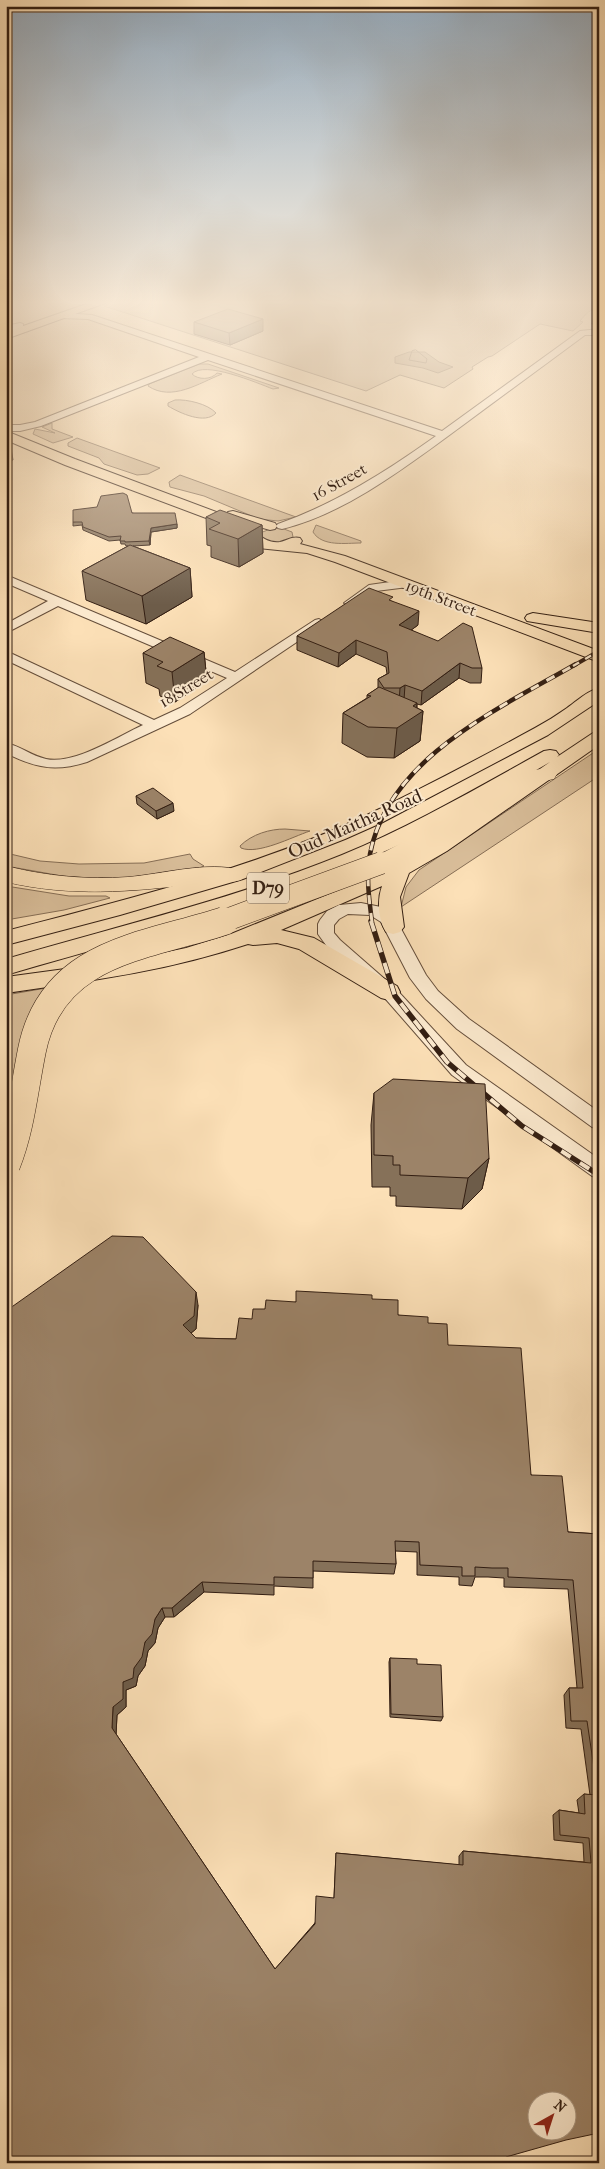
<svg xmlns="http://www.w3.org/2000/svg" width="605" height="2169" font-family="'IM FELL French Canon',serif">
  <rect width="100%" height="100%" fill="#fce0b7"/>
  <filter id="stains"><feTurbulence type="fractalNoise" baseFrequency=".004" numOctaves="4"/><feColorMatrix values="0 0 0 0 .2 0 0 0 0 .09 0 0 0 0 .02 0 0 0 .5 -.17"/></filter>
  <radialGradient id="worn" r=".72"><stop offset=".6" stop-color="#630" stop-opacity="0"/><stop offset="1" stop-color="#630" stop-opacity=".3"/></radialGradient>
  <!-- green -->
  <g fill="#dabf9b" stroke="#866e56">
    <path d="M 117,301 L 599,302 L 599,310 C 590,308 586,314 580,321 L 583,322 L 573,331 L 540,324 L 492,356 L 488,357 L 472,367 L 473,369 L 444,388 L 400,375 L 366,391 L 104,306 Z"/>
    <path d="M 199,364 L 208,364 L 279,388 L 273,389 C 257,383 204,360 192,374 C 198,380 211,380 217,373 L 222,374 C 199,383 172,402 148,386 L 149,384 Z"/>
    <path d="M 175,400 C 187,399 208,404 216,413 C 205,425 180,413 168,406 L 168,403 Z"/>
    <polygon points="52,423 52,429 73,437 53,443 33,434 35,429 55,433 42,427"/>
    <polygon points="77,438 160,468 148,474 137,475 104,464 99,458 68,446 68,443"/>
    <polygon points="180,475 296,517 278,521 259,519 204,496 170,487 169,482"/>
    <path d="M 316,525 L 361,541 L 361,543 C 346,543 322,547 313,532 Z"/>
    <polygon points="273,528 284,529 292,532 293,537 283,543 262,541 260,533"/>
    <polygon points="599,749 599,776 401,907 406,887 419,870"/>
    <path d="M 285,829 L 310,831 C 292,837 258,855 241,848 L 240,846 C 252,834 270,829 285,829 Z"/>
    <polygon points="6,853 40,861 79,864 144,863 190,854 193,859 204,866 197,869 124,878 92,878 62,876 6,866"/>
    <polygon points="6,886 69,896 106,896 110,898 64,910 6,920"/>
    <polygon points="52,987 6,1150 6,995"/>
  </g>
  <!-- water -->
  <polygon fill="#b89e7f" stroke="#836b53" points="409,352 425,352 439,362 453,367 438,373 423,368 395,363 395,357"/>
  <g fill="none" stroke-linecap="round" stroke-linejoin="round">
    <!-- shore -->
    <polygon stroke="#765e48" stroke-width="1" points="416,350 427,359 426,363 409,360 412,351"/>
    <!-- minor casing -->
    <g stroke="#654e3b" stroke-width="2">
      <g id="minor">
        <path d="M 63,313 L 92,315 L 442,431 L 580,331 L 599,329 L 599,335 L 585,335 C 543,366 501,397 459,428 C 407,466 345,514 282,529 L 278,528 L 276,526 L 278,524 C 335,504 387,471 436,436 L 208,360 L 41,426 L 20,431 L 6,431 L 6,425 L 20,425 L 35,422 L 199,357 L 88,319 L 60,318 L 59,316 Z"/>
        <polygon points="20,323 23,324 23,328 6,332 6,326"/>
        <path d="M 6,575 L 235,672 L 315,620 L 319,619 L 325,623 L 190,714 L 87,762 C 55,772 36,768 6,753 L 6,743 C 20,746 32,756 46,759 C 74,765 117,737 143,725 L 6,660 L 6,651 L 154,720 L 180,708 L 227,678 L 58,606 L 6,633 L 6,624 L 48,601 L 6,583 Z"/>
        <polygon points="404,580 408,581 410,584 408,587 376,591 350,607 344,603 369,585"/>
        <polygon points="361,903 381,907 393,914 426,975 438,991 469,1019 599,1112 599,1129 592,1127 457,1029 426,999 410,978 381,922 370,915 348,914 339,919 334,925 334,933 340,940 395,988 466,1065 599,1159 599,1178 592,1176 452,1075 383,996 328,948 318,934 318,924 320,920 327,911 339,905"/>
      </g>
    </g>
    <!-- major casing -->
    <g stroke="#331e12" stroke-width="2">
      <g id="major">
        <polygon points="95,301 111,301 6,339 6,332"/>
        <path d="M 6,431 L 75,459 L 227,516 L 228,512 L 233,511 L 275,523 L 277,526 L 275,529 L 270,530 L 242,522 C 256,530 263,544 280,542 C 288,540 292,536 300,538 L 302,541 L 300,544 L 345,556 L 599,651 L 599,662 L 335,562 L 307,553 L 258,548 L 250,544 L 244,535 L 230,527 L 65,465 L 6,440 Z"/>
        <polygon points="533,613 599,623 599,633 527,621 525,618 527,615"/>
        <path d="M 599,688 L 599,701 L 548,735 L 381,823 L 345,839 L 243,879 L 120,915 L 6,945 L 6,931 C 128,899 252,869 367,815 C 423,788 480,758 535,728 C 546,722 557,715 567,708 C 577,701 587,691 599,688 Z"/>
        <path d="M 599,732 L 599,745 L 447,851 L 409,873 L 400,897 L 404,927 L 400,932 L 393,934 L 386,932 C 378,919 377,900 382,886 L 281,930 L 314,938 L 397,986 L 400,992 L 397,998 L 389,1000 L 381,998 L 299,949 L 277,943 L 253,945 L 248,944 C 167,971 90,981 6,993 L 6,977 L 124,961 L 186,948 L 231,934 L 342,889 L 394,864 L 433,843 L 550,762 C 501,790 453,821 401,844 C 275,902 139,936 6,975 L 6,959 C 118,926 234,899 342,855 C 412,826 477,788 544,751 L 550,750 L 556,751 L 559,755 L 557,757 L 593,733 Z"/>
      </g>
    </g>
    <!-- highway casing -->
    <g stroke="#331e12" stroke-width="1">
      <g id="highway">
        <polygon points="546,768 554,769 557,774 554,779 539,782 464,828 389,868 381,870 373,868 369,863 373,858 448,818 524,772"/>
        <path d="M 6,866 C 46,876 87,880 128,877 C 162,874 208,861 241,870 L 245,875 L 241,880 C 227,884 211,882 196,884 C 131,892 70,897 6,882 Z"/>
      </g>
    </g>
    <!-- minor -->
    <use href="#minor" fill="#fdebd0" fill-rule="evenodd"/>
    <!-- major -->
    <use href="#major" fill="#fce0b7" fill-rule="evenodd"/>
    <!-- highway -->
    <use href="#highway" fill="#fce0b7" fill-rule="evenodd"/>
    <!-- rail-far2 casing -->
    <g stroke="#331e12" stroke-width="4">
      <polyline id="rail-far2" points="573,666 599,651"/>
    </g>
    <!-- rail-far1 casing -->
    <g stroke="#331e12" stroke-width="4.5">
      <path id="rail-far1" d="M 372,922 C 369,899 366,877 370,854 C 388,758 500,708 576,664"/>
    </g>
    <!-- rail casing -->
    <g stroke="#331e12" stroke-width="5.5">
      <polyline id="rail" points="371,921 395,996 447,1062 522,1126 599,1175"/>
    </g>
    <!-- rail-far2 -->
    <use href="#rail-far2" stroke="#fdebd0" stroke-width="2.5" stroke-dasharray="7" stroke-linecap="butt"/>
    <!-- rail-far1 -->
    <use href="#rail-far1" stroke="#fdebd0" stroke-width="3" stroke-dasharray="9" stroke-linecap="butt"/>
    <!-- rail -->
    <use href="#rail" stroke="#fdebd0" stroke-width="4" stroke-dasharray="11" stroke-linecap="butt"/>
    <!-- highway-bridge-far1 casing -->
    <g stroke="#331e12" stroke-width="23" stroke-linecap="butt">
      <polyline id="highway-bridge-far1" points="221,922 381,863"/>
    </g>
    <!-- highway-bridge casing -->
    <g stroke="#331e12" stroke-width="29" stroke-linecap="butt">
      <path id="highway-bridge" d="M 6,1165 C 21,1127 24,1089 32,1050 C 52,951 145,947 224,921"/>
    </g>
    <!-- highway-bridge-far1 -->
    <use href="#highway-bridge-far1" stroke="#fce0b7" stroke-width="22"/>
    <!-- highway-bridge -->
    <use href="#highway-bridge" stroke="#fce0b7" stroke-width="28"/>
  </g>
  <!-- wall -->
  <g fill="#867159" stroke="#331e12" fill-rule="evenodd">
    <polygon points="599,308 599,326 592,324 594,313"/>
    <polygon points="194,322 263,331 230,345 194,334"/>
    <polygon points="132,513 177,524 177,528 151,532 150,545 133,546 190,568 192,597 146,624 86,600 82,571 128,546 126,546 125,544 121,544 120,540 109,541 83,530 82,525 73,526 73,522"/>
    <polygon points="206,517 262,525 263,553 239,567 211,557 211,546 207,545"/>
    <polygon points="392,601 418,625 411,630 482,668 481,683 470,683 459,678 421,705 417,704 417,708 423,711 420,741 394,758 367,757 342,743 343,713 367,698 367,695 378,688 378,679 387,674 386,667 356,654 338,667 297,650 297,636"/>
    <polygon points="204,652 207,681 175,702 160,696 159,689 146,683 143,653"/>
    <polygon points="136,796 174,811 157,819 137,804"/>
    <polygon points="374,1093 489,1158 482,1189 462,1209 396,1206 396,1196 390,1196 390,1187 372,1187 371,1125"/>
    <path d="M 112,1236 L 198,1305 L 196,1329 L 191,1333 L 196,1338 L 236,1339 L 252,1319 L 265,1309 L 296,1302 L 372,1299 L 398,1315 L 428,1323 L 448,1345 L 568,1532 L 599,1534 L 599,2137 L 598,2134 L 6,2163 ZM 395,1551 L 417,1552 L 417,1575 L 459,1577 L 459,1585 L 472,1586 L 475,1577 L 488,1577 L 504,1578 L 504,1587 L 568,1589 L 577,1688 L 569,1688 L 564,1695 L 566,1728 L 581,1729 L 590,1795 L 584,1794 L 577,1800 L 579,1813 L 559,1810 L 553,1815 L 554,1840 L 583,1843 L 584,1862 L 463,1851 L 459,1856 L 459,1865 L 336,1853 L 334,1898 L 314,1924 L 275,1969 L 116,1734 L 117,1715 L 126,1707 L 126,1690 L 136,1686 L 138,1676 L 145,1666 L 148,1651 L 155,1643 L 158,1628 L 165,1617 L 174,1617 L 204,1592 L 274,1595 L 274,1586 L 313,1588 L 313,1571 L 394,1574 L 396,1564 Z"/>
    <polygon points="390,1658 417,1664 443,1717 441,1721 390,1717 389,1662"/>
  </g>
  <!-- shaded-wall -->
  <g fill="#6d5c49" stroke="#331e12">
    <polygon points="263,319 263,331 230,345 229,333"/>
    <polygon points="10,442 13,460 6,463 6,444"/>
    <polygon points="177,524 177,528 151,532 150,545 149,541 151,528"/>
    <polygon points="262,525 263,553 239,567 238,539"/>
    <polygon points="190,568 192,597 146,624 142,596"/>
    <polygon points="419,611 418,625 398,640 399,625"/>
    <polygon points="356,640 356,654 338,667 339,653"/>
    <polygon points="204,652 207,681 175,702 172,672"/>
    <polygon points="6,654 9,667 6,668"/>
    <polygon points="460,663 459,678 421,705 422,691"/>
    <polygon points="405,685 404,700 399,703 400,688"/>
    <polygon points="417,703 416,715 423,711 420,741 394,758 397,728 413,706"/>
    <polygon points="173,803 174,811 157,819 156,811"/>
    <polygon points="489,1158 482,1189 462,1209 468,1178"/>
    <polygon points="196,1292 198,1305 196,1329 185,1338 183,1325"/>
    <polygon points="202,1582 204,1592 174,1617 172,1608"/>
    <polygon points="162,1608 165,1617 158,1628 155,1643 148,1651 145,1666 138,1676 136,1686 126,1690 126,1707 117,1715 116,1735 112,1728 113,1707 123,1682 134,1668 155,1619"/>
  </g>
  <!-- building -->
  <g fill="#9c8368" stroke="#331e12" fill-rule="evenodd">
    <polygon points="599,308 599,314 594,313"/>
    <polygon points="228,309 263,319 229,333 194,322"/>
    <polygon points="123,493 127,495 132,513 175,513 177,524 151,528 149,541 125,542 125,541 120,541 121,536 109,537 83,527 82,522 73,522 73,510 97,507 101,496"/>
    <polygon points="220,510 262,525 238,539 209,529 220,523 206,517"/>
    <polygon points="130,545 190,568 142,596 82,571"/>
    <polygon points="369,588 393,597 389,600 419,611 399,625 438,641 463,623 472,627 482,668 472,668 460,663 422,691 405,685 400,688 384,688 378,679 389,673 387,652 356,640 339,653 297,636"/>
    <polygon points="170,637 204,652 172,672 157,666 163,662 143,653"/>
    <polygon points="379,687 417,703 413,706 423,711 397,728 368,727 343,713 371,696 367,695"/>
    <polygon points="153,788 173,803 156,811 136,796"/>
    <polygon points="393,1079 485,1084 489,1158 468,1178 400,1175 400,1165 393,1165 393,1156 374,1155 374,1093"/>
    <path d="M 112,1236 L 143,1237 L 196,1292 L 194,1316 L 183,1325 L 196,1338 L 236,1339 L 239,1318 L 252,1319 L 253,1309 L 265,1309 L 266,1300 L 296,1302 L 296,1291 L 372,1295 L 372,1299 L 398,1300 L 398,1315 L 428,1317 L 428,1323 L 447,1324 L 448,1345 L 521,1348 L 531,1475 L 562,1476 L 568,1532 L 599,1534 L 599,2133 L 566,2140 L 506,2157 L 507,2163 L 6,2163 L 6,1311 ZM 395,1541 L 419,1542 L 420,1565 L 462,1567 L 462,1576 L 475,1576 L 475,1567 L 492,1568 L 508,1568 L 508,1577 L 573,1580 L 583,1688 L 569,1688 L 571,1721 L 587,1721 L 598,1795 L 584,1794 L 585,1814 L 559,1810 L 560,1835 L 589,1838 L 591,1863 L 463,1851 L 463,1865 L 336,1853 L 334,1898 L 316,1896 L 315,1924 L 275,1969 L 112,1728 L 113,1707 L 123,1699 L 123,1682 L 133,1678 L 134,1668 L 142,1657 L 145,1642 L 152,1634 L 155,1619 L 162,1608 L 172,1608 L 202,1582 L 274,1585 L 274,1577 L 313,1578 L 313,1561 L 396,1564 ZM 538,2102 L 568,2102 L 568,2132 L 538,2132 Z"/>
    <polygon points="390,1658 417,1659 417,1664 441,1665 443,1717 391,1714"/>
  </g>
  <!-- sky -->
  <linearGradient id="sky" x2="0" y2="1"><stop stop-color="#95abbe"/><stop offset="0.5" stop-color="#fef1df"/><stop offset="1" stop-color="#fef1df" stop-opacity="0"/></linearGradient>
  <rect width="605" height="605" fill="url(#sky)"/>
  <g text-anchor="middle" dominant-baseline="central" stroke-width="4" stroke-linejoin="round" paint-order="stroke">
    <!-- far-street labels -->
    <g font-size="16" fill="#331e12" stroke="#fdebd0">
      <text transform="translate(339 482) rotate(-29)">16 Street</text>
      <text transform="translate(441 598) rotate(21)">19th Street</text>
      <text transform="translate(186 688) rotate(-31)">18 Street</text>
    </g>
    <!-- shield labels -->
    <rect fill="#fdebd0" stroke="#705c4b" stroke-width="1" x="247" y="872.5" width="42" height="31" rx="4"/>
    <g font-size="18" font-weight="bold" fill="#331e12">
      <text x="268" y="888">D79</text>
    </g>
    <!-- street labels -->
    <g font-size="19" fill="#331e12" stroke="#fdebd0">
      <text transform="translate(355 824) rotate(-24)">Oud Maitha Road</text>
    </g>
  </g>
  <!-- margin -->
  <rect width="605" height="2169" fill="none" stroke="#fce0b7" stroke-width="25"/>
  <rect x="8" y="8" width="590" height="2154" fill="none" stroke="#331e12" stroke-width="2.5"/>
  <rect x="12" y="12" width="580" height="2144" fill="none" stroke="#331e12"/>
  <!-- north arrow -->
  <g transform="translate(552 2116) rotate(39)"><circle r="24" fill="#fdebd0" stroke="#ac9984"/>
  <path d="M0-4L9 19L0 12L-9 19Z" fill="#8f2418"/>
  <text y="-8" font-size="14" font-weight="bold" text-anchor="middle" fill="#331e12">N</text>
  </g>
  <rect width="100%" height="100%" filter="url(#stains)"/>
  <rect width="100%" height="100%" fill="url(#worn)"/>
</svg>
